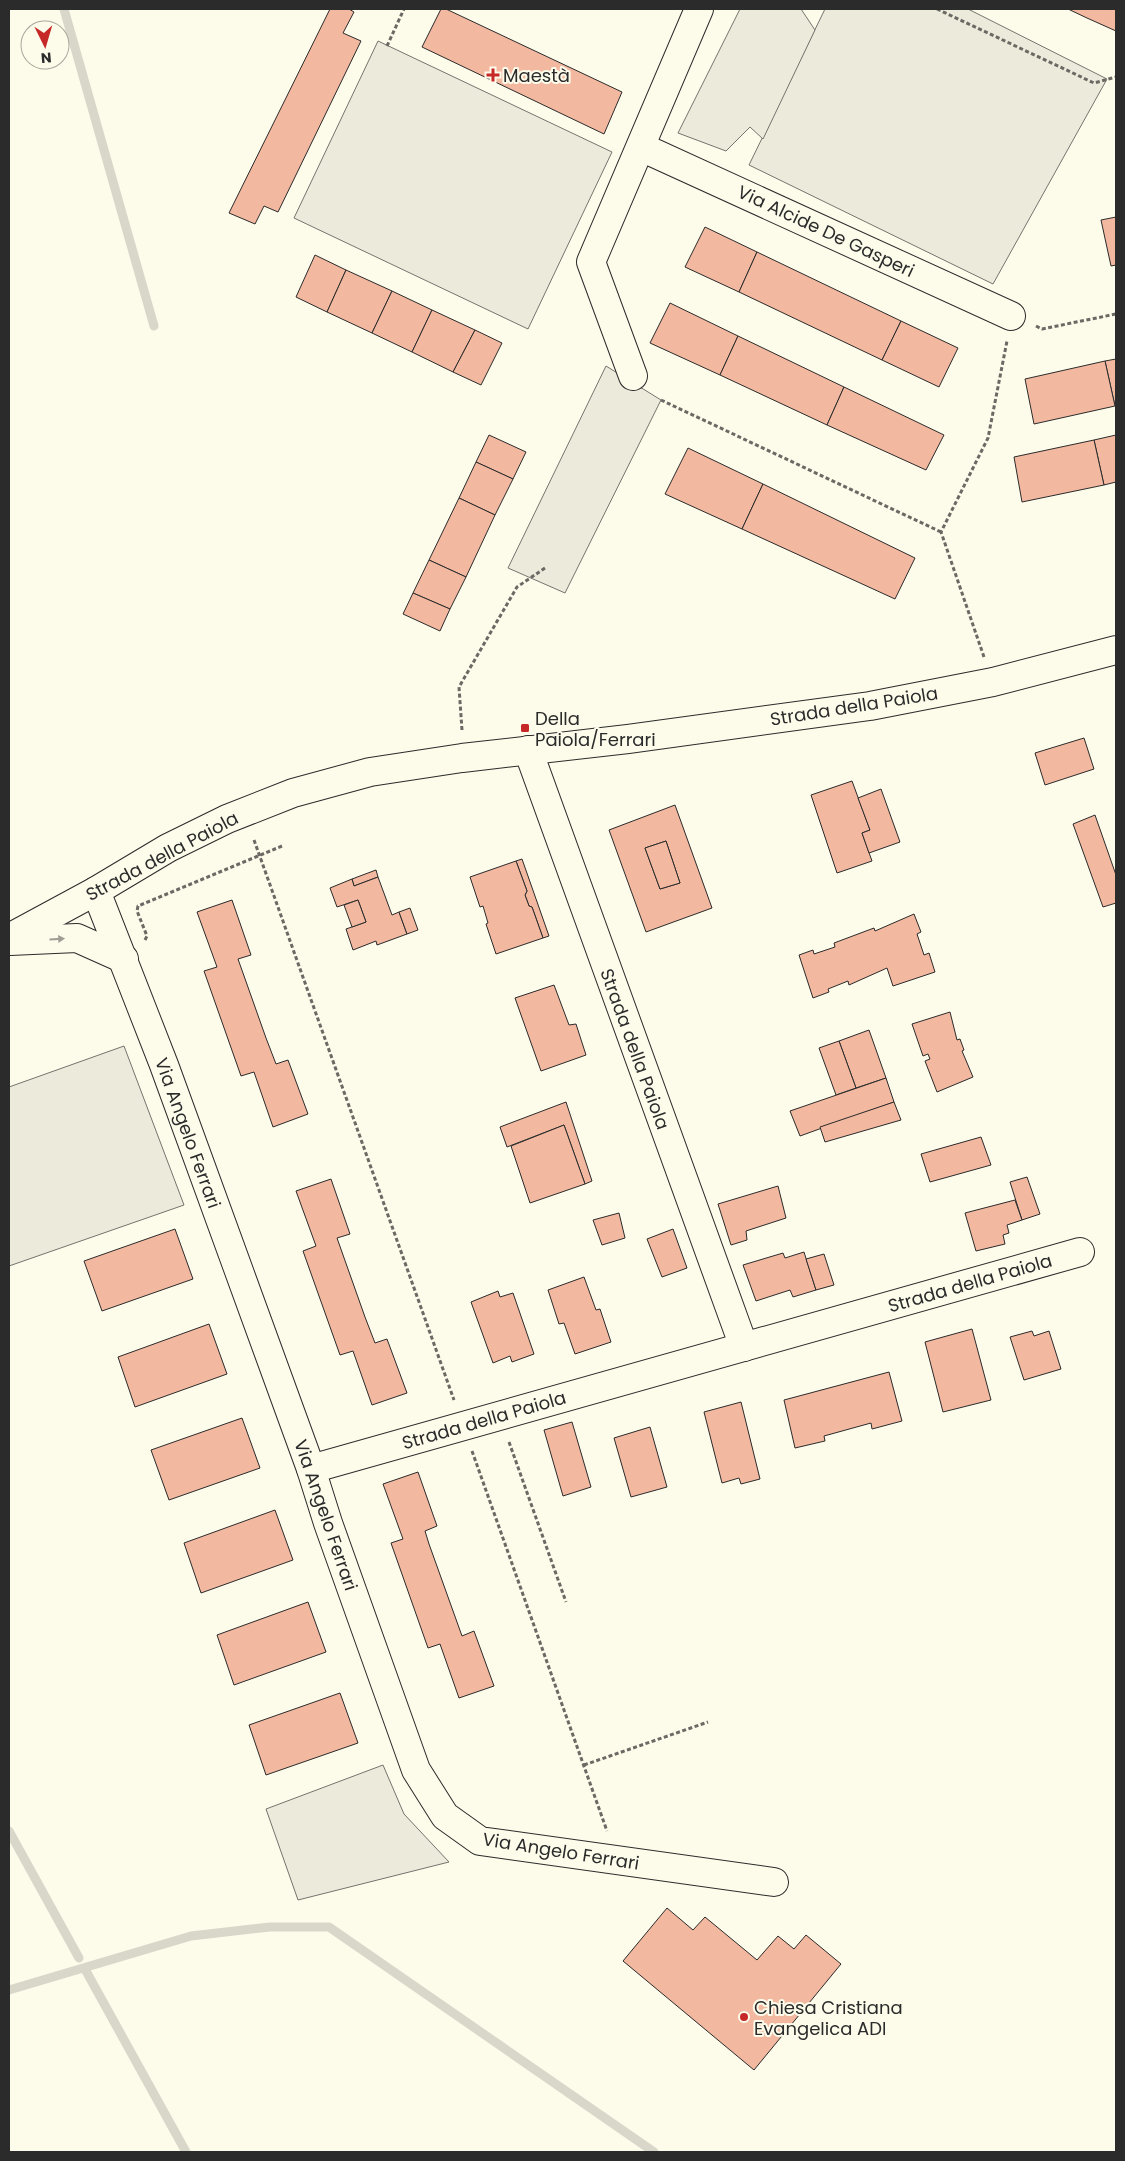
<svg xmlns="http://www.w3.org/2000/svg" width="1125" height="2161" font-family="Poppins,sans-serif">
  <rect width="100%" height="100%" fill="#fdfbea"/>
  <!-- green -->
  <polygon fill="#ecebdb" stroke="#74746e" points="825,9 968,9 1107,79 993,284 749,165"/>
  <!-- parking -->
  <g fill="#eceadb" stroke="#74746e">
    <polygon points="740,9 801,9 815,30 763,139 750,127 726,151 678,133"/>
    <polygon points="378,41 612,152 528,329 294,218"/>
    <polygon points="606,366 661,400 565,593 508,568"/>
    <polygon points="124,1046 184,1205 9,1266 9,1087"/>
    <polygon points="383,1765 404,1814 449,1862 298,1900 266,1809"/>
  </g>
  <g fill="none" stroke-linecap="round" stroke-linejoin="round">
    <!-- stream -->
    <g stroke="#d8d7c9" stroke-width="9">
      <polyline points="64,9 154,326"/>
      <polyline points="9,1831 79,1958"/>
      <polyline points="86,1971 186,2152"/>
      <polyline points="9,1990 191,1936 270,1927 329,1927 654,2152"/>
    </g>
  </g>
  <!-- building -->
  <g fill="#f2b8a0" stroke="#2b2b2b" fill-rule="evenodd">
    <polygon points="330,9 349,9 354,12 343,33 361,41 278,212 264,206 255,224 229,213"/>
    <polygon points="441,9 446,9 622,92 604,134 422,47"/>
    <polygon points="1068,9 1116,9 1116,31 1087,18"/>
    <polygon points="1116,217 1116,265 1111,266 1101,220"/>
    <polygon points="705,227 757,252 739,292 685,267"/>
    <polygon points="757,252 901,321 882,360 739,292"/>
    <polygon points="315,255 346,270 327,312 296,297"/>
    <polygon points="346,270 392,291 372,333 327,312"/>
    <polygon points="392,291 432,310 412,352 372,333"/>
    <polygon points="670,303 738,336 720,375 650,343"/>
    <polygon points="432,310 475,330 453,372 412,352"/>
    <polygon points="901,321 958,348 939,387 882,360"/>
    <polygon points="475,330 502,343 481,385 453,372"/>
    <polygon points="738,336 844,387 827,425 720,375"/>
    <polygon points="1116,359 1116,406 1115,406 1105,361"/>
    <polygon points="1105,361 1115,406 1034,424 1025,379"/>
    <polygon points="844,387 944,435 926,470 827,425"/>
    <polygon points="489,435 526,452 513,479 476,462"/>
    <polygon points="1116,435 1116,482 1104,485 1094,440"/>
    <polygon points="1094,440 1104,485 1022,502 1014,457"/>
    <polygon points="688,448 763,484 742,529 665,494"/>
    <polygon points="476,462 513,479 495,515 459,498"/>
    <polygon points="763,484 915,558 895,599 742,529"/>
    <polygon points="459,498 495,515 466,577 429,560"/>
    <polygon points="429,560 466,577 450,609 413,593"/>
    <polygon points="413,593 450,609 440,631 403,614"/>
    <polygon points="1084,738 1094,769 1045,785 1035,753"/>
    <polygon points="852,781 870,830 862,833 872,861 837,873 811,795"/>
    <polygon points="881,789 900,842 869,853 862,833 870,830 858,798"/>
    <path d="M 675,805 L 712,908 L 646,932 L 609,830 ZM 666,841 L 680,883 L 660,889 L 645,848 Z"/>
    <polygon points="1095,815 1116,875 1116,903 1103,907 1073,824"/>
    <polygon points="666,841 680,883 660,889 645,848"/>
    <polygon points="522,859 549,936 543,938 532,907 529,906 525,895 527,891 516,861"/>
    <polygon points="516,861 527,891 525,895 529,906 532,907 543,938 496,954 486,924 488,923 483,906 480,907 470,877"/>
    <polygon points="376,870 378,877 354,886 352,879"/>
    <polygon points="378,877 392,915 399,912 407,934 377,945 376,941 353,950 346,929 366,922 358,900 337,907 330,888 352,879 354,886"/>
    <polygon points="232,900 251,955 238,959 266,1038 276,1064 288,1060 308,1114 273,1127 254,1072 241,1076 204,971 217,967 197,912"/>
    <polygon points="358,900 366,922 352,927 344,905"/>
    <polygon points="410,908 418,930 407,934 399,912"/>
    <polygon points="914,914 921,932 917,934 924,955 929,953 935,972 893,986 887,968 849,985 848,981 828,989 829,992 813,998 799,955 813,950 814,954 835,947 834,943 874,928 875,931"/>
    <polygon points="554,985 569,1025 576,1024 586,1055 541,1071 515,998"/>
    <polygon points="950,1012 957,1040 960,1039 964,1050 962,1051 973,1077 937,1092 925,1061 930,1059 928,1054 923,1056 912,1024"/>
    <polygon points="869,1030 886,1078 856,1088 839,1041"/>
    <polygon points="839,1041 856,1088 836,1095 819,1048"/>
    <polygon points="886,1078 894,1102 800,1136 790,1111"/>
    <polygon points="566,1102 592,1181 585,1184 564,1125 507,1147 500,1127"/>
    <polygon points="894,1102 901,1120 825,1142 820,1127"/>
    <polygon points="564,1125 585,1184 530,1203 511,1146"/>
    <polygon points="981,1137 991,1165 930,1182 921,1154"/>
    <polygon points="1027,1177 1040,1214 1022,1220 1010,1182"/>
    <polygon points="331,1179 350,1234 337,1238 365,1317 375,1343 387,1339 407,1393 372,1405 353,1351 340,1355 303,1251 316,1246 296,1191"/>
    <polygon points="778,1186 786,1218 746,1231 747,1240 731,1245 718,1204"/>
    <polygon points="1015,1200 1022,1220 1007,1225 1009,1233 1003,1235 1005,1244 976,1251 965,1213"/>
    <polygon points="619,1213 625,1238 602,1245 593,1220"/>
    <polygon points="175,1229 193,1279 102,1311 84,1261"/>
    <polygon points="673,1229 687,1268 662,1277 647,1239"/>
    <polygon points="804,1252 816,1290 793,1297 790,1290 756,1301 743,1265 783,1253 785,1258"/>
    <polygon points="824,1254 834,1285 816,1290 806,1259"/>
    <polygon points="584,1277 596,1310 600,1309 611,1342 575,1354 564,1323 559,1324 548,1290"/>
    <polygon points="498,1291 500,1297 513,1293 534,1354 512,1362 510,1356 493,1363 471,1302"/>
    <polygon points="209,1324 227,1374 135,1407 118,1357"/>
    <polygon points="972,1329 991,1400 943,1412 925,1342"/>
    <polygon points="1032,1331 1034,1336 1049,1331 1061,1369 1024,1380 1010,1337"/>
    <polygon points="889,1372 902,1421 872,1429 871,1423 824,1436 825,1441 795,1448 784,1400"/>
    <polygon points="741,1402 760,1479 741,1484 739,1478 722,1483 704,1412"/>
    <polygon points="242,1418 260,1468 169,1500 151,1450"/>
    <polygon points="572,1422 591,1487 563,1496 544,1430"/>
    <polygon points="650,1427 667,1487 631,1497 614,1438"/>
    <polygon points="418,1472 437,1526 425,1531 429,1544 462,1636 474,1631 494,1686 459,1698 440,1644 428,1648 391,1543 403,1539 383,1484"/>
    <polygon points="275,1510 293,1560 201,1593 184,1543"/>
    <polygon points="308,1602 326,1652 234,1685 217,1635"/>
    <polygon points="340,1693 358,1743 266,1775 249,1725"/>
    <polygon points="667,1908 693,1930 705,1917 757,1960 778,1936 794,1949 806,1935 841,1964 754,2070 623,1961"/>
  </g>
  <g fill="none" stroke-linecap="round" stroke-linejoin="round">
    <!-- minor casing -->
    <g stroke="#2b2b2b" stroke-width="30">
      <g id="minor">
        <polyline points="641,147 1011,316"/>
        <polyline points="633,376 591,262 699,9"/>
        <polyline points="528,750 744,1347"/>
        <polyline points="96,891 164,1065 311,1469 328,1523 416,1770 445,1816 480,1841 774,1882"/>
        <polyline points="9,938 96,891 168,848 227,819 293,793 370,772 462,758 628,739 870,706 993,682 1116,650"/>
        <polyline points="10,941 77,938 124,959"/>
        <polyline points="311,1469 1080,1252"/>
      </g>
    </g>
    <!-- path -->
    <g stroke="#6a6964" stroke-width="3" stroke-dasharray="4 2.5" stroke-linecap="butt">
      <polyline points="937,9 1094,83 1116,77"/>
      <polyline points="387,46 404,9"/>
      <polyline points="1036,326 1042,329 1116,314"/>
      <polyline points="661,400 941,532"/>
      <polyline points="984,657 941,532 988,438 1007,341"/>
      <polyline points="462,730 459,687 517,587 545,568"/>
      <polyline points="254,840 454,1400"/>
      <polyline points="145,940 147,936 137,911 138,906 282,846"/>
      <polyline points="509,1442 566,1602"/>
      <polyline points="472,1451 607,1831"/>
      <polyline points="584,1765 708,1722"/>
    </g>
    <!-- minor -->
    <use href="#minor" stroke="#fdfbea" stroke-width="28"/>
  </g>
  <!-- one-way arrows -->
  <defs><path id="oneway-solid" d="M-6-.8H1V-3.2L6.5 0L1 3.2V.8H-6Z" transform="scale(1.25)"/></defs>
  <use fill="#9e9d94" href="#oneway-solid" transform="translate(57 939) rotate(-3)"/>
  <!-- markers -->
  <g fill="#c62828" stroke="#fdfbea" stroke-width="2">
    <path d="M490.5 67.5h5v5h5v5h-5v5h-5v-5h-5v-5h5z"/>
    <rect x="520" y="723" width="10" height="10" rx="2.5"/>
    <circle cx="744" cy="2017" r="5"/>
  </g>
  <g text-anchor="middle" dominant-baseline="central" stroke-width="4" stroke-linejoin="round" paint-order="stroke">
    <!-- poi labels -->
    <g font-size="18" fill="#2b2b2b" stroke="#fdfbea" text-anchor="start">
      <text x="503" y="75">Maestà</text>
      <text x="535" y="718">Della<tspan x="535" dy="21">Paiola/Ferrari</tspan></text>
      <text x="754" y="2007">Chiesa Cristiana<tspan x="754" dy="21">Evangelica ADI</tspan></text>
    </g>
    <!-- street labels -->
    <g font-size="18" fill="#2b2b2b" stroke="#fdfbea">
      <text transform="translate(826 231) rotate(25)">Via Alcide De Gasperi</text>
      <text transform="translate(854 706) rotate(-9)">Strada della Paiola</text>
      <text transform="translate(162 856) rotate(-28)">Strada della Paiola</text>
      <text transform="translate(635 1049) rotate(70)">Strada della Paiola</text>
      <text transform="translate(188 1133) rotate(70)">Via Angelo Ferrari</text>
      <text transform="translate(970 1283) rotate(-16)">Strada della Paiola</text>
      <text transform="translate(484 1420) rotate(-16)">Strada della Paiola</text>
      <text transform="translate(326 1515) rotate(71)">Via Angelo Ferrari</text>
      <text transform="translate(561 1851) rotate(9)">Via Angelo Ferrari</text>
    </g>
  </g>
  <!-- border -->
  <rect width="1125" height="2161" fill="none" stroke="#2b2b2b" stroke-width="20"/>
  <!-- north arrow -->
  <g transform="translate(45 45) rotate(175)"><circle r="24" fill="#fdfbea" stroke="#a9a89e"/>
  <path d="M0-4L9 19L0 12L-9 19Z" fill="#c62828"/>
  <text y="-8" font-size="14" font-weight="bold" text-anchor="middle" fill="#2b2b2b">N</text>
  </g>
</svg>
